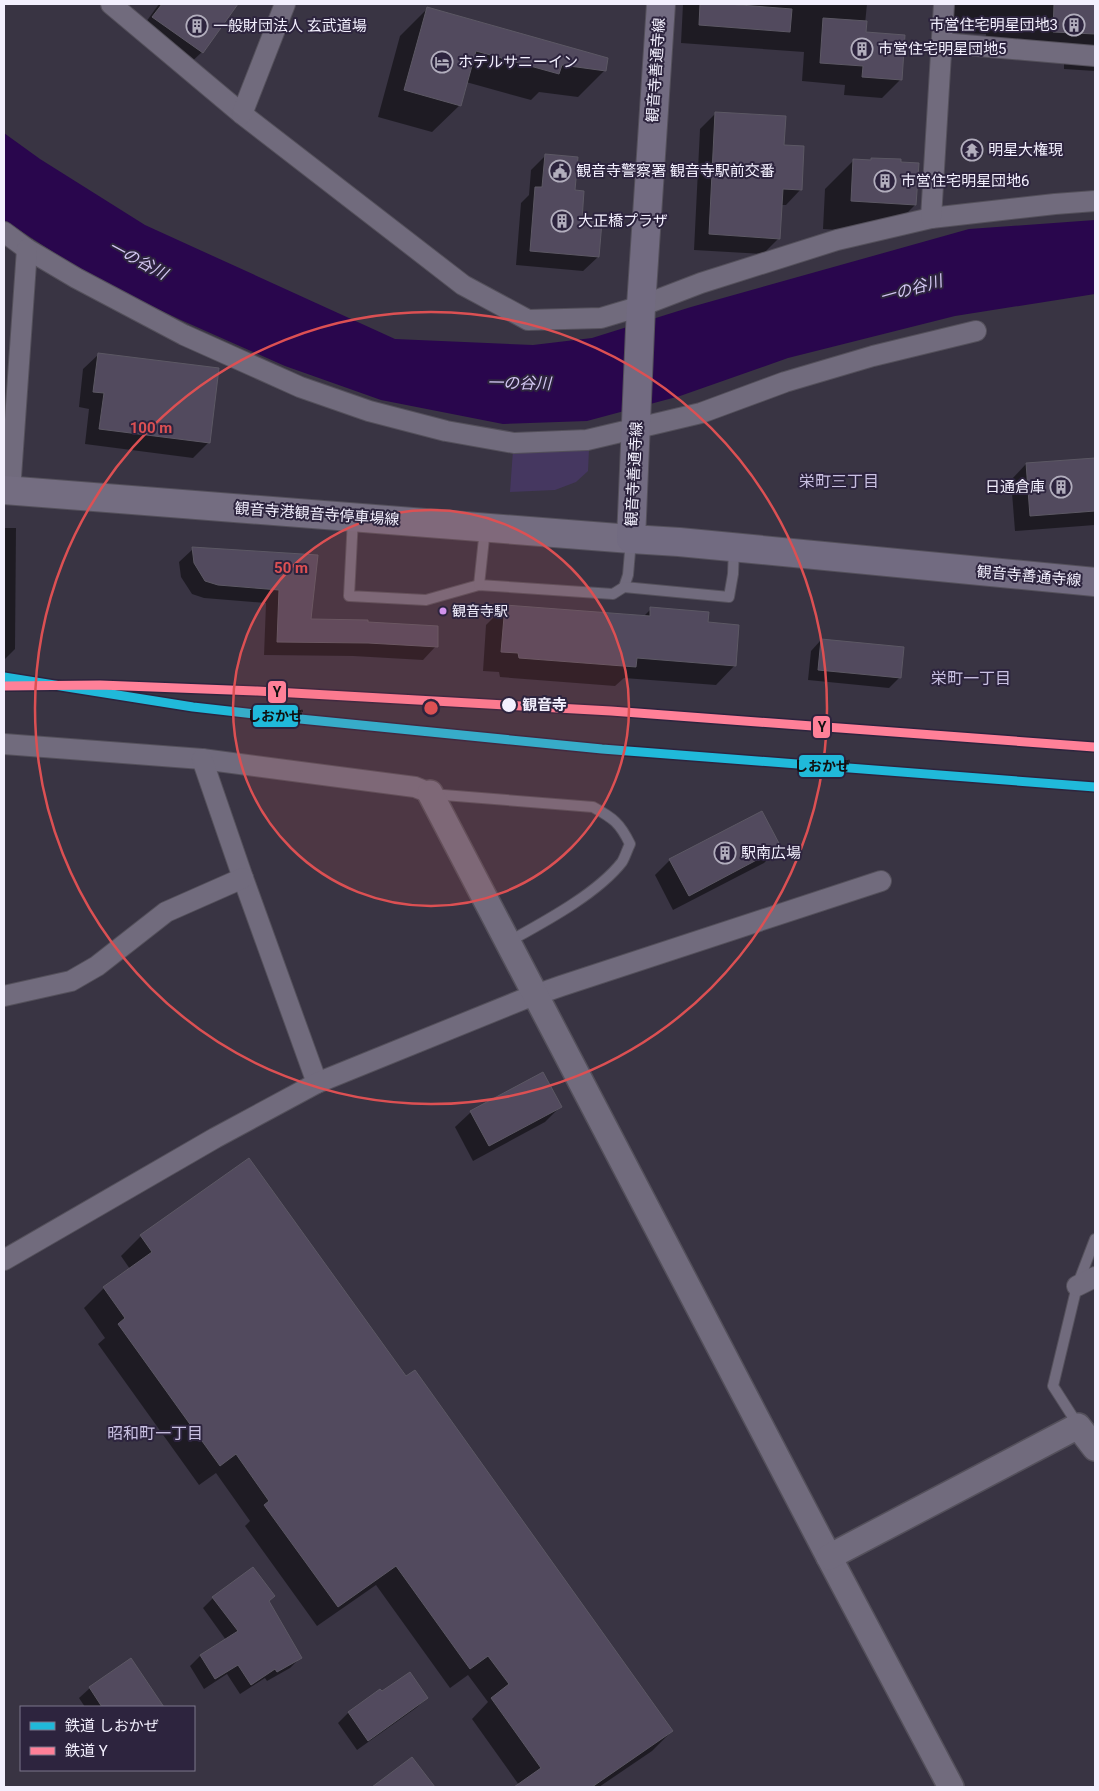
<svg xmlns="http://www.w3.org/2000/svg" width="1099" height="1791" font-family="Roboto,'Noto Sans JP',sans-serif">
  <rect width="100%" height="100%" fill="#393443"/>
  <!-- green -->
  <polygon fill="#453760" points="589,449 588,471 576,482 555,490 510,492 513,450"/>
  <!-- water -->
  <polygon fill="#29064d" points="4,133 40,159 145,225 395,339 533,345 592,338 691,307 969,229 1095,220 1095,294 955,316 788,358 680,396 587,421 503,424 381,400 285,366 181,320 93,278 4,220"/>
  <!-- shadow -->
  <g fill="#0007">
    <polygon points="159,4 236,4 202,52 186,67 138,33"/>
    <polygon points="683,4 867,4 864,34 901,79 882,98 844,95 845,85 802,81 804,52 681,43"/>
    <polygon points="950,4 1095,4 1095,71 1064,69 1064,62 985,44 986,34 943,32"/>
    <polygon points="427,9 605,70 578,97 539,92 531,100 466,82 460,105 432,132 378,117 400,36"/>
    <polygon points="716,113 783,146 801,189 786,205 781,205 779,238 763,254 694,250 700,129"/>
    <polygon points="545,156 574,191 580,222 598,257 583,271 516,265 521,203 529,195 531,170"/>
    <polygon points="872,159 915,205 887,233 823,229 825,189 854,160 870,161"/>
    <polygon points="99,354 209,442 193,458 85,444 89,409 79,407 83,369"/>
    <polygon points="1095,460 1095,525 1015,531 1011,480 1026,464"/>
    <polygon points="4,528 16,528 15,649 4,660"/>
    <polygon points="193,549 317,556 310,620 367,623 436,646 423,660 353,656 264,655 266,603 204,598 192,594 181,577 179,562"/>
    <polygon points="505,606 643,617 651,609 707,624 735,665 716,685 624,678 615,686 500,677 499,672 483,671 486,625"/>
    <polygon points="821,640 900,677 889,688 808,680 811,651"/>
    <polygon points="780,847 764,863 673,910 655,875 670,860"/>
    <polygon points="560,1107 545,1122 473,1161 455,1127 471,1112"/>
    <polygon points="248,1159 405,1378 672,1731 652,1751 599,1787 515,1787 519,1785 472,1719 488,1702 468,1675 450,1688 376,1585 317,1626 245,1526 250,1521 216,1473 199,1485 98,1344 105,1338 84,1308 104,1288 130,1269 121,1256 141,1236"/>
    <polygon points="213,1598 268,1601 300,1658 290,1668 267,1681 265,1678 240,1694 227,1674 204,1689 190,1666 200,1656 226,1640 203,1608"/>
    <polygon points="90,1688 159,1702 155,1707 85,1707 79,1698"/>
    <polygon points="379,1691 381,1693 427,1698 416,1708 357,1750 338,1723 348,1713"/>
  </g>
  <!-- building -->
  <g fill="#524a5e" stroke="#5c5864">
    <polygon points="162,4 238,4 203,53 152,17"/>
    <polygon points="700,4 727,4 792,9 790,32 699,25"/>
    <polygon points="1054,4 1095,4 1095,34 1053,32"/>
    <polygon points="427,7 608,58 606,71 562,65 559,74 476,51 461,106 404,90"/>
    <polygon points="823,18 867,21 866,32 905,35 902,80 862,77 863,66 820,63"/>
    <polygon points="715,112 786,116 784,145 804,146 802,190 783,189 780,239 709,234"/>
    <polygon points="545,154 578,157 575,190 584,191 582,220 602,222 599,257 530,251 535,187 542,187"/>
    <polygon points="871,158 901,159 901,162 919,163 916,205 851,201 853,159 871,160"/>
    <polygon points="98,353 219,368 210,443 99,429 104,393 93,392"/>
    <polygon points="1095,458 1095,511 1030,516 1026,463"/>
    <polygon points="192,547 318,555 311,619 368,620 368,622 438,626 438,647 368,643 277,642 279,590 218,585 205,581 194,563"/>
    <polygon points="505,605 650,616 650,607 709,612 708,622 739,625 736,666 637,658 636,667 519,658 518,653 501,652"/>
    <polygon points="821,639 904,647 901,678 818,670"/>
    <polygon points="762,811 781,847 689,896 669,859"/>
    <polygon points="543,1072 562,1107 489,1146 470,1111"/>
    <polygon points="249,1158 406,1376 415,1370 673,1731 592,1787 514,1787 541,1768 491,1698 509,1684 488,1656 470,1669 396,1566 338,1607 264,1505 269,1501 236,1454 220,1466 118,1324 125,1318 103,1287 152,1252 140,1235"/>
    <polygon points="253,1567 275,1596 269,1601 302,1658 277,1672 275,1669 251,1685 238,1665 215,1679 200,1655 238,1631 212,1597"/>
    <polygon points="131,1658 164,1707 102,1707 89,1687"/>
    <polygon points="410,1672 428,1698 368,1741 348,1712 380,1689 382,1691"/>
    <polygon points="412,1757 435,1787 372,1787"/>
  </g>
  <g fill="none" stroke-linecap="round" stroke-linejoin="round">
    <!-- service casing -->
    <g stroke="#54505b" stroke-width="12">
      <g id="service">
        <polyline points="353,518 349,596 426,600 479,585 613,594 624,587 628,575 631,540"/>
        <polyline points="479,585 485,529"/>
        <polyline points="624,587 729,597 733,574 734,548"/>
        <path d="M 431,794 L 593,807 C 613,818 620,823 630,844 C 627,850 625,857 622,862 C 597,894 544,922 508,942"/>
        <polyline points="1078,1425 1053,1386 1077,1286 1095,1239"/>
      </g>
    </g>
    <!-- minor casing -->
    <g stroke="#54505b" stroke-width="22">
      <g id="minor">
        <polyline points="111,4 242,114 463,285 528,320 601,318 641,306 701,283 837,240 931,218 1055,204 1095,201"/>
        <polyline points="942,43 1095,56"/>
        <polyline points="242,114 285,4"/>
        <polyline points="931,218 944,4"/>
        <polyline points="4,232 27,249 76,278 184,335 300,387 369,411 446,431 514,443 587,440 701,413 785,382 873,356 976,331"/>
        <polyline points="10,491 27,249"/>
        <polyline points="4,744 202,759 415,787 430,793"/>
        <polyline points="202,759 243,878 317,1083"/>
        <polyline points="4,996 71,981 97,966 166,912 243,878"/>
        <polyline points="4,1260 215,1138 317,1083 524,999 561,986 881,881"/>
        <polyline points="1077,1286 1095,1277"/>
      </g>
    </g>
    <!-- tertiary casing -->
    <g stroke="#54505b" stroke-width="28">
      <g id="tertiary">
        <polyline points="430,793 829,1557 951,1787"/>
        <polyline points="829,1557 1078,1426 1095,1448"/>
      </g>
    </g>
    <!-- secondary casing -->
    <g stroke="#54505b" stroke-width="30">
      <polyline id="secondary" points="4,490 631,539"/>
    </g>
    <!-- primary casing -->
    <g stroke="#54505b" stroke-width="30">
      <polyline id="primary" points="661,4 641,306 631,539 679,542 1095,582"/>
    </g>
    <!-- service -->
    <use href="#service" stroke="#716b7d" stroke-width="10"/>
    <!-- minor -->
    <use href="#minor" stroke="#716b7d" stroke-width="20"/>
    <!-- tertiary -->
    <use href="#tertiary" stroke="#716b7d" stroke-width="25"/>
    <!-- secondary -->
    <use href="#secondary" stroke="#746d81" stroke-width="28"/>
    <!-- primary -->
    <use href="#primary" stroke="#726b81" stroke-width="28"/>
    <!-- rail-1 casing -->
    <g stroke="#2d243e" stroke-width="12">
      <polyline id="rail-1" points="4,677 193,707 290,718 602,749 1095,787"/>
    </g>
    <!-- rail-2 casing -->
    <g stroke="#2d243e" stroke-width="12">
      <polyline id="rail-2" points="4,686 100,685 257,691 611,711 1094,747"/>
    </g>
    <!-- rail-1 -->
    <use href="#rail-1" stroke="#20b9da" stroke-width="9"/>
    <!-- rail-2 -->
    <use href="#rail-2" stroke="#ff8098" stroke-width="9"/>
  </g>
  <!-- distance rings -->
  <circle cx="431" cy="708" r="198" fill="#dc5053" fill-opacity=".12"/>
  <g fill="none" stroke="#dc5053" stroke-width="2.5">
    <circle cx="431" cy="708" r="198"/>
    <circle cx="431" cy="708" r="396"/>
  </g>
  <!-- icons -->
  <defs>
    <g id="building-ring" transform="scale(1.125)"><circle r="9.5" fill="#2d243e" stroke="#b2aebd" stroke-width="1.5"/><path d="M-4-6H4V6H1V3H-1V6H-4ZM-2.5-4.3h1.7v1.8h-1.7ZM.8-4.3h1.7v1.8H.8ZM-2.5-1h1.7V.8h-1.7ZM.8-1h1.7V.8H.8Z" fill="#b2aebd"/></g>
    <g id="hotel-ring" transform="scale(1.125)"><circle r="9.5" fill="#2d243e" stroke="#b2aebd" stroke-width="1.5"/><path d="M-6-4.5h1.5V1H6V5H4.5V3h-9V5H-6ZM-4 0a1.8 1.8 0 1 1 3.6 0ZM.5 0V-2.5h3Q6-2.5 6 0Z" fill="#b2aebd"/></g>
    <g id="temple-ring" transform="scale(1.125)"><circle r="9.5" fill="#2d243e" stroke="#b2aebd" stroke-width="1.5"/><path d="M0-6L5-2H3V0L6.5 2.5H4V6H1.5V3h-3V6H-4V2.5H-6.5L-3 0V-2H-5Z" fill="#b2aebd"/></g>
    <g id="civic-ring" transform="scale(1.125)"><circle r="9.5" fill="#2d243e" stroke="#b2aebd" stroke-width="1.5"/><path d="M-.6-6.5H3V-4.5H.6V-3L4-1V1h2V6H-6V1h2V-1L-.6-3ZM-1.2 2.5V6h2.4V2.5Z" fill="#b2aebd"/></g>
  </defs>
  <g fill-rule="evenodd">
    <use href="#building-ring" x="1074" y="25"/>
    <use href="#building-ring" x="197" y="26"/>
    <use href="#building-ring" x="862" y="49"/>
    <use href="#hotel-ring" x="442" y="62"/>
    <use href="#temple-ring" x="972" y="150"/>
    <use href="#civic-ring" x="560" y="171"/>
    <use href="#building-ring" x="885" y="181"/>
    <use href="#building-ring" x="562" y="221"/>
    <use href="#building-ring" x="1061" y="487"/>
    <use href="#building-ring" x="725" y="853"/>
  </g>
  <!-- markers -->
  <circle fill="#d193ec" stroke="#2d243e" stroke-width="2" cx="443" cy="611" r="4.5"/>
  <circle fill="#f3f0fe" stroke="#2d243e" stroke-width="2" cx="509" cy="705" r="8"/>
  <g text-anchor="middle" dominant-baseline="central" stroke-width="4" stroke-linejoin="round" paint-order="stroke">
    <!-- bus labels -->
    <g font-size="14" fill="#f3f0fe" stroke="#2d243e" text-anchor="start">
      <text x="452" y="611">観音寺駅</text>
    </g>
    <!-- poi labels -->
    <g font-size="15" fill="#f3f0fe" stroke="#2d243e" text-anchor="start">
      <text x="1058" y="25" text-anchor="end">市営住宅明星団地3</text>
      <text x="213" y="26">一般財団法人 玄武道場</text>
      <text x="878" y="49">市営住宅明星団地5</text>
      <text x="458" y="62">ホテルサニーイン</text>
      <text x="988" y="150">明星大権現</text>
      <text x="576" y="171">観音寺警察署 観音寺駅前交番</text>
      <text x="901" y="181">市営住宅明星団地6</text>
      <text x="578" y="221">大正橋プラザ</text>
      <text x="1045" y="487" text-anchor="end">日通倉庫</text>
      <text x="741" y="853">駅南広場</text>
    </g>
    <!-- street labels -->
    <g font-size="15" fill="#f3f0fe" stroke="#2d243e">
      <text transform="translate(656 70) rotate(-86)">観音寺善通寺線</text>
      <text transform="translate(634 474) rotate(-87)">観音寺善通寺線</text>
      <text transform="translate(317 514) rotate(4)">観音寺港観音寺停車場線</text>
      <text transform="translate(1029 576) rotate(5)">観音寺善通寺線</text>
    </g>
    <!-- stop labels -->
    <g font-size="15" font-weight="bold" fill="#f3f0fe" stroke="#2d243e" text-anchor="start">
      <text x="522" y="705">観音寺</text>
    </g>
    <!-- water labels -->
    <g font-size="16" font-style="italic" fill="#d3c7f2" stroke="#2d243e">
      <text transform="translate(138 260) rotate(28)">一の谷川</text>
      <text transform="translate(911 289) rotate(-16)">一の谷川</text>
      <text transform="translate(519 383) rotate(1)">一の谷川</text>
    </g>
    <!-- neighbourhood labels -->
    <g font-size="16" fill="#c9c0e2" stroke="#2d243e">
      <text x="839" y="481">栄町三丁目</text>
      <text x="971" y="678">栄町一丁目</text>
      <text x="155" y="1433">昭和町一丁目</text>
    </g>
  </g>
  <circle cx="431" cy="708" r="8" fill="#dc5053" stroke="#2d243e" stroke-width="2.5"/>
  <g font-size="15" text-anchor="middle" font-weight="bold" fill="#dc5053" stroke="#2d243e" stroke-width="4" stroke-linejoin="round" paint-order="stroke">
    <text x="151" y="433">100 m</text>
    <text x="291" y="573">50 m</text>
  </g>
  <g stroke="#2d243e" stroke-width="2">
    <rect x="267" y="680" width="20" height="24" rx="5" fill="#ff8098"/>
    <rect x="252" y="704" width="47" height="24" rx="5" fill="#20b9da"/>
    <rect x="812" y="715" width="19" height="24" rx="5" fill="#ff8098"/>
    <rect x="798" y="754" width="47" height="24" rx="5" fill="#20b9da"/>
  </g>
  <g font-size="14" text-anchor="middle" font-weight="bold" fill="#111">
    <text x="277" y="697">Y</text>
    <text x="275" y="721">しおかぜ</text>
    <text x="822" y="732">Y</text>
    <text x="822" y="771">しおかぜ</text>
  </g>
  <!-- border -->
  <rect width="1099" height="1791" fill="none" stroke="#f3f0fe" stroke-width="10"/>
  <!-- legend -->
  <rect x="20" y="1706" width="175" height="65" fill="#2d243e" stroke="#7c768b"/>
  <rect x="30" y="1722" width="25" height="8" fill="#20b9da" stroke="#7c768b"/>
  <text x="65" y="1731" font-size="15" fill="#f3f0fe">鉄道 しおかぜ</text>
  <rect x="30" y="1747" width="25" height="8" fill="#ff8098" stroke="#7c768b"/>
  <text x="65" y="1756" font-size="15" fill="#f3f0fe">鉄道 Y</text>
</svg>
